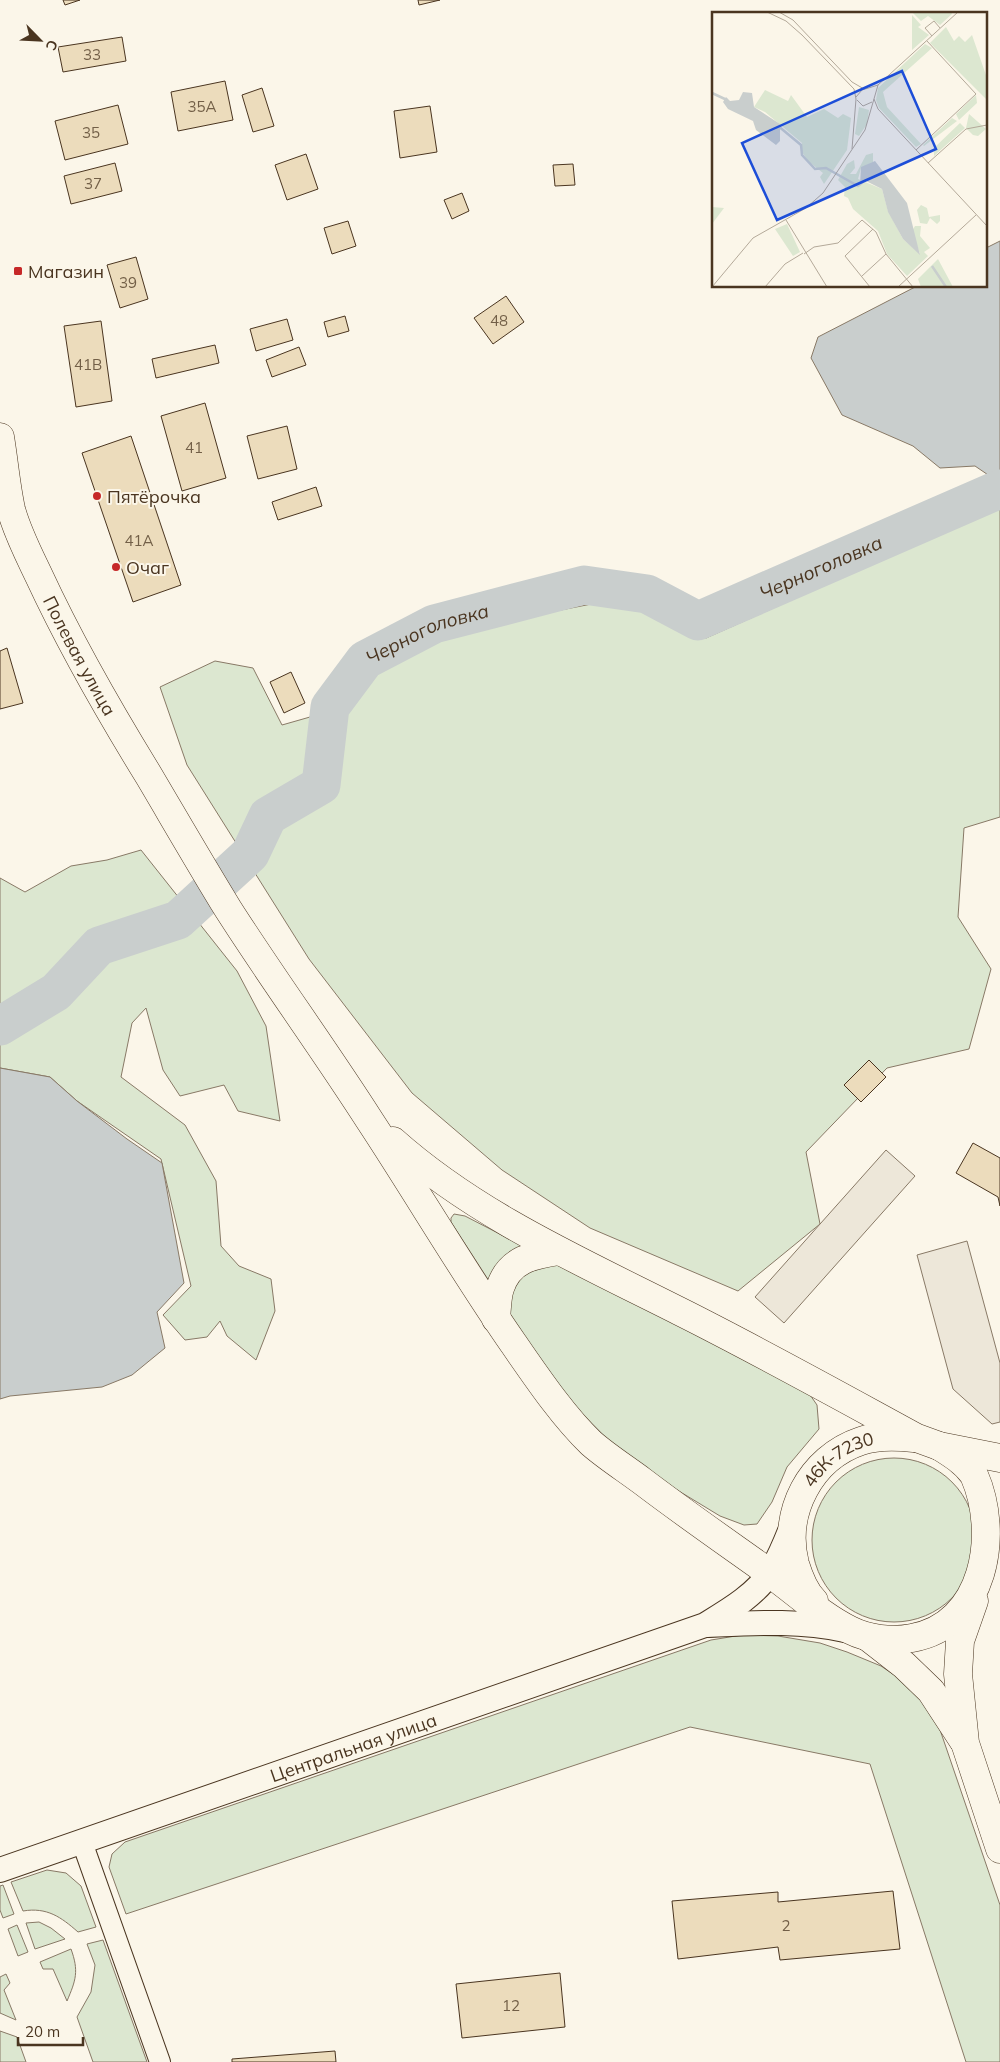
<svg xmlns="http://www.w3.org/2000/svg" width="1000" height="2062" font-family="Mulish,sans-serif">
  <rect width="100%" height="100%" fill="#fbf6e9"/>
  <!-- green -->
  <g fill="#dce7d0" stroke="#887966">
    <polygon points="1000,507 1000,817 964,828 958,917 991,969 969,1049 887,1068 806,1152 820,1224 738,1291 590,1228 502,1170 412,1093 309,959 187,765 160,687 215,661 253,668 282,725 310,717 325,689 357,679 436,639 484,625 612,600 706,638"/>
    <polygon points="141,850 237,971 266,1026 280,1121 238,1111 224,1085 180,1096 163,1070 146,1008 132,1023 121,1077 185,1125 216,1181 221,1246 239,1266 271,1279 275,1311 256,1360 227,1336 220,1321 207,1337 185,1340 163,1315 191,1286 161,1159 77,1101 50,1077 0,1068 0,878 25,892 71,866 107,860"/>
    <polygon points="454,1214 465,1216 523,1246 489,1281 451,1222 451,1218"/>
    <path d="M 553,1262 L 806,1389 L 817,1405 L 819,1429 L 787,1467 L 772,1502 L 757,1524 L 744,1525 L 720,1516 L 664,1482 L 606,1438 L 568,1399 L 537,1359 L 507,1310 C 512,1281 524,1267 553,1262 Z"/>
    <circle cx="894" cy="1540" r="82"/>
    <polygon points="742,1635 778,1636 820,1643 847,1652 881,1666 915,1689 937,1721 1000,1905 1000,2062 966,2062 870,1764 690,1727 126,1914 109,1867 112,1854 125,1842 711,1640"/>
    <path d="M 47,1870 L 66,1873 L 81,1886 L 96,1927 L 78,1932 C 61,1917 47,1907 23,1911 L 11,1882 Z"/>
    <polygon points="3,1885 14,1914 3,1918 0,1910 0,1886"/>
    <polygon points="39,1922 51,1928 65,1939 35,1949 26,1923"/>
    <polygon points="17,1925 28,1952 18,1956 8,1929"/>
    <polygon points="103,1940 147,2062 93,2062 77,2017 91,1992 95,1965 87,1944"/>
    <path d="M 71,1949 C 79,1971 76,1980 67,2001 L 53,1969 L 43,1969 L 40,1962 Z"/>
    <polygon points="6,1974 10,1983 4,1990 16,2020 0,2013 0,1977"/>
    <polygon points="0,2031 17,2037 26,2062 0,2062"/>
  </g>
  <!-- parking -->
  <g fill="#ede7d9" stroke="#887966">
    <polygon points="886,1150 915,1176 784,1323 755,1297"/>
    <polygon points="967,1241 1000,1363 1000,1422 992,1424 953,1389 917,1255"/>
  </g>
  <!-- water -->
  <g fill="#c9cecd" stroke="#887966">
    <polygon points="1000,241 1000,483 975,466 940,468 913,446 842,415 811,358 818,337 917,286 986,286 986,248"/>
    <polygon points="0,1068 50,1077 77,1101 127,1139 162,1163 184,1283 157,1312 165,1348 132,1375 102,1387 10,1396 0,1399"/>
  </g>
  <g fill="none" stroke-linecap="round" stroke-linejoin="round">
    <!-- river -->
    <path stroke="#c9cecd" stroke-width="39" id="s1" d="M 0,1026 L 56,992 L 99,946 L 178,920 L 250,854 L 268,816 L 321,785 L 330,707 L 365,660 L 434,624 L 584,585 L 647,594 L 698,621 L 1000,489"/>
  </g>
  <!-- building -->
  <g fill="#ecdcbc" stroke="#4a3520">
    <polygon points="63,0 80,0 65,5"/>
    <polygon points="418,0 440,0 419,5"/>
    <polygon points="122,37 126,61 63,72 58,47"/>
    <polygon points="225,81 233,120 178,131 171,92"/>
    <polygon points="262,88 274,126 253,132 242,95"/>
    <polygon points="118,105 128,144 65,160 55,121"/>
    <polygon points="430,106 437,152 400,158 394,111"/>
    <polygon points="306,154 318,189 287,200 275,165"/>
    <polygon points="115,163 122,191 71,204 64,176"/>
    <polygon points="573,164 575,185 555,186 553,165"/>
    <polygon points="462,193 469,211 452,219 444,200"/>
    <polygon points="348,221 356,246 332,254 324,228"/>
    <polygon points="136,257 148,299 120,308 107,265"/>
    <polygon points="506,296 524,322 493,344 474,318"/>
    <polygon points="345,316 349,331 328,337 324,322"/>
    <polygon points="287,319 293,340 256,351 250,329"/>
    <polygon points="101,321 112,401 76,407 64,326"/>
    <polygon points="215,345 219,363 156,378 152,359"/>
    <polygon points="299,347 306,365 272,377 266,360"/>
    <polygon points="205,403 226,478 182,491 161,416"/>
    <polygon points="287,426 297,469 258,479 247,436"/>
    <polygon points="131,436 181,585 133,602 82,453"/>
    <polygon points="316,487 322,506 278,520 272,502"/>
    <polygon points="7,648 23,703 0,709 0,651"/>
    <polygon points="291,672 305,703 284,713 270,682"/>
    <polygon points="869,1060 886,1077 861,1102 844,1085"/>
    <polygon points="973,1143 1000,1158 1000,1206 998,1197 956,1173"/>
    <polygon points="893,1891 900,1949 780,1960 778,1947 678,1959 672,1901 778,1892 778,1902"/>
    <polygon points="560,1973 565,2027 462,2038 456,1984"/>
    <polygon points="335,2051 336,2062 232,2062 232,2059"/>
  </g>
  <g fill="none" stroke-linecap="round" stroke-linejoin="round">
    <!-- minor casing -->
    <g stroke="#4a3520" stroke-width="22">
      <polyline id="minor" points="82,1842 160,2062"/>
    </g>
    <!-- tertiary casing -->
    <g stroke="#4a3520" stroke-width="26">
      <g id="tertiary">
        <path d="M 707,1625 C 754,1623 799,1620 845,1630"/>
        <path id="s2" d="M 0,1870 L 705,1625 C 728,1611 756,1595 771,1571 C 780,1557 786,1541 792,1526"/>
      </g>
    </g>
    <!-- secondary casing -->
    <g stroke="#4a3520" stroke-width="29">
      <g id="secondary">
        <polyline points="974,1601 960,1641 958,1674 965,1743 1000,1849"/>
        <polyline points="868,1637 904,1665 931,1691 963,1740"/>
      </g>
    </g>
    <!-- primary casing -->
    <g stroke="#4a3520" stroke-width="29">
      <g id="primary">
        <path id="s3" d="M 0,437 C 4,461 6,486 11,509 C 17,532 29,555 39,576 C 71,645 109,711 149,776 C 175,820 201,865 228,909 C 274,981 324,1049 370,1121 C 418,1194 463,1271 513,1343 C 536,1376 562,1415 591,1443 C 607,1457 626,1469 642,1481 C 684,1513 726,1542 768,1572 C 795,1591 820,1615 850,1630 C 868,1639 891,1642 912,1638 C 985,1625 1000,1534 974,1475 C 965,1462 952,1454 939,1446"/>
        <path d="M 393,1141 C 476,1215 580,1261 679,1311 C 759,1351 838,1395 917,1438 L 939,1446 L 1000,1458"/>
        <path d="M 496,1319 C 497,1309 497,1297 500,1288 C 509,1259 533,1255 559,1251"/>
        <path id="s4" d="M 814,1601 C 804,1591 799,1577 795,1564 C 782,1513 810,1458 861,1441 C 878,1435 896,1436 914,1438"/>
      </g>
    </g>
    <!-- minor -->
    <use href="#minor" stroke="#fbf6e9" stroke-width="20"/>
    <!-- tertiary -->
    <use href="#tertiary" stroke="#fbf6e9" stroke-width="24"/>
    <!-- secondary -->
    <use href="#secondary" stroke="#fbf6e9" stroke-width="28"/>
    <!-- primary -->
    <use href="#primary" stroke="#fbf6e9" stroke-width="28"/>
  </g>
  <!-- markers -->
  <g fill="#c62828" stroke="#fbf6e9" stroke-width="2">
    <rect x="13" y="266" width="10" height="10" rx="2.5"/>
    <circle cx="97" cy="496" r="5"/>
    <circle cx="116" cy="567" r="5"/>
  </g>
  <g text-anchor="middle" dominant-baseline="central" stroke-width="4" stroke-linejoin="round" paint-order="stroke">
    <!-- number labels -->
    <g font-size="15" fill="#725f47">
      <text x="92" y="54">33</text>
      <text x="202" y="106">35А</text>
      <text x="91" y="132">35</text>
      <text x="93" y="183">37</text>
      <text x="128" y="282">39</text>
      <text x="499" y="320">48</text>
      <text x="88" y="364">41В</text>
      <text x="194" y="447">41</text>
      <text x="139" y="540">41А</text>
      <text x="786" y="1925">2</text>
      <text x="511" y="2005">12</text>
    </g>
    <!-- poi labels -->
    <g font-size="18" fill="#4a3520" stroke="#fbf6e9" text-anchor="start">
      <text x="28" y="271">Магазин</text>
      <text x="107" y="496">Пятёрочка</text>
      <text x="126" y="567">Очаг</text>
    </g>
    <!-- street labels -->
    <g font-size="18" fill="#4a3520" stroke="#fbf6e9">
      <text stroke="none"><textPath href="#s3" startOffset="235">Полевая улица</textPath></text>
      <text stroke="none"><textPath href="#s4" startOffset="166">46К-7230</textPath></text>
      <text stroke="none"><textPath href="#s2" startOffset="374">Центральная улица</textPath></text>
    </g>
    <!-- water labels -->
    <g font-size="19" font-style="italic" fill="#4a3520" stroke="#fbf6e9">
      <text stroke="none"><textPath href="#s1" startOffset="1038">Черноголовка</textPath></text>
      <text stroke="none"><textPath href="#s1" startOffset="618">Черноголовка</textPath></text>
    </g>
  </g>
  <!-- overview -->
  <g transform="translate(712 12)">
    <rect width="275" height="275" fill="#fbf6e9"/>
    <path d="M 200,0 L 239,0 L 240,2 L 228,13 L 216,4 L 209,9 ZM 200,3 L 209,13 L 206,15 L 217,23 L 200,38 ZM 234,15 L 242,29 L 247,24 L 253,30 L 260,23 L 275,66 L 275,88 L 218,31 ZM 213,32 L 220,36 L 171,80 L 175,95 L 209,132 L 204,135 L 167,96 L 164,88 L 166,76 ZM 53,78 L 76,89 L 79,83 L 95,105 L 112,97 L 126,106 L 131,102 L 139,106 L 135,138 L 112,172 L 108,165 L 111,161 L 96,149 L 90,140 L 90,131 L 53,100 L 42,95 ZM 264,83 L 265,91 L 247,108 L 244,102 ZM 147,95 L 157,98 L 155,112 L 147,124 L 143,122 ZM 257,102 L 274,117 L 266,124 L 261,123 L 254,116 ZM 240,106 L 245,109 L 212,134 L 211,133 ZM 248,111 L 253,116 L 222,144 L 222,136 ZM 161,141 L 161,150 L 149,156 L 146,167 L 170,177 L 176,199 L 191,227 L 208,242 L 200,219 L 203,214 L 209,214 L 208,224 L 218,236 L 212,240 L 216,244 L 195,264 L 175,242 L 166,219 L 141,197 L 136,186 L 132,184 L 133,175 L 126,168 L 135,152 L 142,148 L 143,156 L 138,162 L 144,162 L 154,143 ZM 209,193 L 215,196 L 217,205 L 228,203 L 228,209 L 225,212 L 218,206 L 215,212 L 208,211 L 205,198 ZM 0,195 L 12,196 L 0,212 ZM 75,212 L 88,240 L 81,244 L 63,217 ZM 226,247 L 241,275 L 209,275 L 206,267 Z" fill="#dce7d0"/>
    <path d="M 31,80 L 40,81 L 42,95 L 68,112 L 68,129 L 64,133 L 44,118 L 41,109 L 16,97 L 11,90 L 14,85 L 18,89 L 27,88 ZM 163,149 L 195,191 L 208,243 L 191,227 L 176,200 L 170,177 L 154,169 L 148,173 L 149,155 Z" fill="#c9cecd"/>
    <path fill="none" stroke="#c9cecd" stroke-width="2.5" d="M 0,81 L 15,88M 65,113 L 89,133 L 90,143 L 103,157 L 114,156 L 146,174 L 151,170M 220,254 L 234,275"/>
    <path fill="none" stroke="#b4a999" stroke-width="1" d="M 55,0 L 74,9 L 90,23 L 142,77 L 144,87 L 140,137M 67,0 L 81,8 L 140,70 L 152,77M 220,24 L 213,16 L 222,9 L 228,16M 144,85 L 150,78 L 166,73 L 246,0M 162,87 L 166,97 L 275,214M 145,88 L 151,94 L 160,90M 204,138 L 264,82 L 215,29M 216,151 L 254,117 L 275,113M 74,208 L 115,275M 92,242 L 102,235 L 126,231 L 150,208 L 164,220 L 174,242 L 201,275M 150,264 L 174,242M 0,275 L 41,226 L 94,196 L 111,181 L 153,118 L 166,73M 53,275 L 73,252 L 91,241M 158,275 L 133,244 L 161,217M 186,275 L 264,203"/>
    <path fill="#1d4ed8" fill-opacity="0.15" stroke="#1d4ed8" stroke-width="2.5" d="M 190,59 L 224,137 L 65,208 L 30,131 Z"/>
    <rect width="275" height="275" fill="none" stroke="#4a3520" stroke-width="2.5"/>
  </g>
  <!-- north arrow -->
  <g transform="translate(40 40) rotate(114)" stroke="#fbf6e9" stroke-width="4" paint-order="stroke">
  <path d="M0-4L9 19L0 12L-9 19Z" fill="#4a3520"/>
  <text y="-8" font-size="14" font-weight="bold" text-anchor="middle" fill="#4a3520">С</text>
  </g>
  <!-- scale -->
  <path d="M18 2037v8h65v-8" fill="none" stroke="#4a3520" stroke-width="2.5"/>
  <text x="25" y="2037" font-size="15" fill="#4a3520" stroke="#fbf6e9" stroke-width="4" paint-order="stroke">20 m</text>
</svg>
